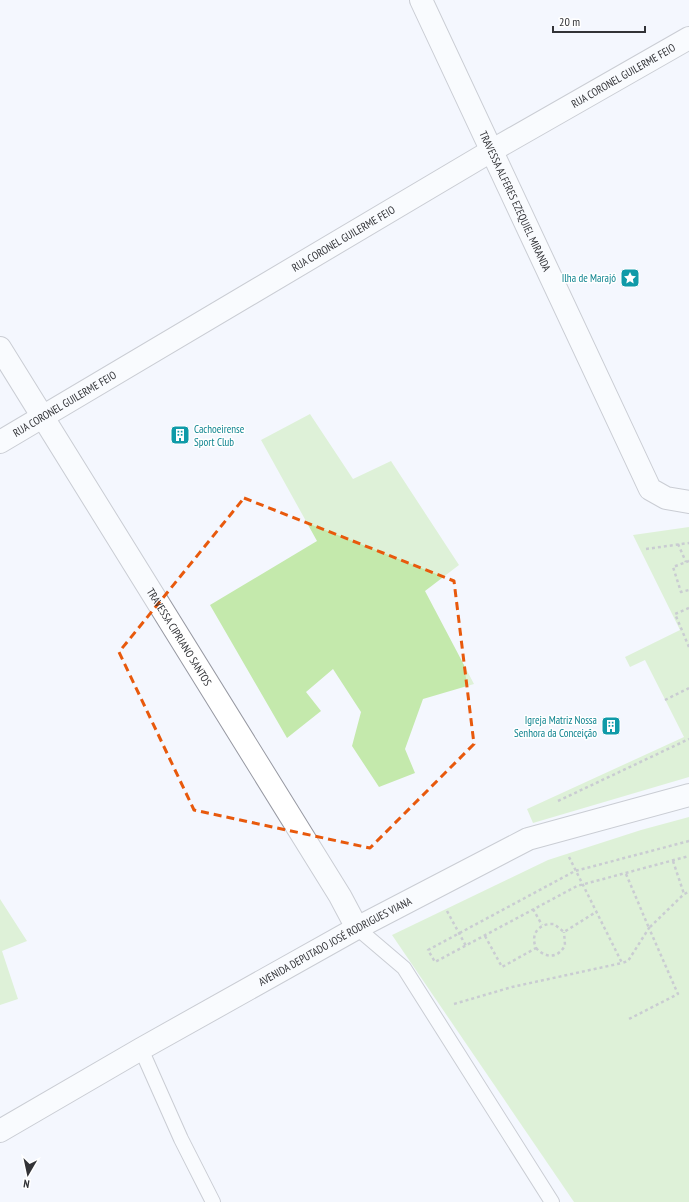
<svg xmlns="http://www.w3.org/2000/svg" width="689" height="1202" font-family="'PT Sans Narrow',sans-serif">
  <rect width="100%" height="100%" fill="#f4f7fe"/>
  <!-- green -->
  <g fill="#c4e9ac">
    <polygon points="310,414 353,479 391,461 459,565 425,591 474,684 423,699 405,749 415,773 379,787 352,746 361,712 333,669 306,692 321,711 287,738 210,605 317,541 261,440"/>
    <polygon points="689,527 689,777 533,823 527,809 684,737 645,660 630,667 625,657 680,630 633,535"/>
    <polygon points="689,817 689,1202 574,1202 392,935 548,860 641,830"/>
    <polygon points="0,899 27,941 2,951 18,999 0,1005"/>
  </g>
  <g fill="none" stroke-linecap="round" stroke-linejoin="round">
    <!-- service casing -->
    <g stroke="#9799a2" stroke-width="16">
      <g id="service">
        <polyline points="357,928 404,968 552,1202"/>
        <polyline points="141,1049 181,1139 213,1202"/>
      </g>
    </g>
    <!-- minor casing -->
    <g stroke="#9799a2" stroke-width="24">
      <g id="minor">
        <path id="s1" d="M 421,0 L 650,489 L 666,498 L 689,502"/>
        <path id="s2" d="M 0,348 L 340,896 L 357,928"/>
        <path id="s3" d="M 0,442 L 491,151 L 689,38"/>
      </g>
    </g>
    <!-- tertiary casing -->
    <g stroke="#9799a2" stroke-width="24">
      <g id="tertiary">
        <path id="s4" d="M 0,1131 L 141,1049 L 357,928 L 528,839 L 689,795"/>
      </g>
    </g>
    <!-- path -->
    <g stroke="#96989d" stroke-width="2.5" stroke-dasharray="3 3" stroke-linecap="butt">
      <polyline points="678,544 686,562"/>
      <polyline points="646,549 689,543"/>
      <polyline points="689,561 673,567 681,592 689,590"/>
      <polyline points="689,608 675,614 689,647"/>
      <polyline points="665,700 689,688"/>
      <polyline points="558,801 689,739"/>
      <polyline points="689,841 575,871 428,950 435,962 577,886 689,856"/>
      <polyline points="569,857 622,963 628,961 649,928 678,994 629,1019"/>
      <polyline points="673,861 684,894"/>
      <polyline points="626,874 649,928 684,894 689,892"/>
      <polyline points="533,909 542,925"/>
      <polyline points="447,911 466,946"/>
      <path d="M 485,936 L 502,967 L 536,948 C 530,934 539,923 554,924 L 564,932 L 596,912"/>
      <path d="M 536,948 C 546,959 559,958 565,945 L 564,932"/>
      <polyline points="454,1004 512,987 622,963"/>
    </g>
    <!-- service -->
    <use href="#service" stroke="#fff" stroke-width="14"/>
    <!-- minor -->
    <use href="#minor" stroke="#fff" stroke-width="22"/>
    <!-- tertiary -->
    <use href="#tertiary" stroke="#fff" stroke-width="22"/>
  </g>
  <!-- marked area -->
  <path d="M0 0H689V1202H0ZM 244,498 L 454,581 L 474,744 L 370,848 L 194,810 L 119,652 Z" fill="#f4f7fe" fill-opacity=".55" fill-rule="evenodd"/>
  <path fill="none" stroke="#e8590c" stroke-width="3" stroke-dasharray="8 5" stroke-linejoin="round" d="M 244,498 L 454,581 L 474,744 L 370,848 L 194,810 L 119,652 Z"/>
  <!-- icons -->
  <defs>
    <g id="sight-square" transform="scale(1)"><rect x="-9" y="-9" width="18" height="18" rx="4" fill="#0f9aa8" stroke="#fff"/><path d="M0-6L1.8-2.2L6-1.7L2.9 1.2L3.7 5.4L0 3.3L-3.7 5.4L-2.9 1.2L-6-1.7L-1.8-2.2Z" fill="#fff"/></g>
    <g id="building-square" transform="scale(1)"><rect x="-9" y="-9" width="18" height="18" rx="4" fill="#0f9aa8" stroke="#fff"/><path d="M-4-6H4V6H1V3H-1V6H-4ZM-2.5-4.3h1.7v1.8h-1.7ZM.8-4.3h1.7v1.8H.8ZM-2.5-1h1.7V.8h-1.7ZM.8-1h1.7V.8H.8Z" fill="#fff"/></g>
  </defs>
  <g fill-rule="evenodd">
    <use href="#sight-square" x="630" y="278"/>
    <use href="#building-square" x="180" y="435"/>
    <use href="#building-square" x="611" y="726"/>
  </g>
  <g text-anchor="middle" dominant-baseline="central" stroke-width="3" stroke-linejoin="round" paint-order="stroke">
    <!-- street labels -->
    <g font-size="11" fill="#323337" stroke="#fff">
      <text stroke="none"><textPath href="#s3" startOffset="723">RUA CORONEL GUILERME FEIO</textPath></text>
      <text stroke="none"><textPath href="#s1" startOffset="222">TRAVESSA ALFERES EZEQUIEL MIRANDA</textPath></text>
      <text stroke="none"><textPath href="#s3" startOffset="399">RUA CORONEL GUILERME FEIO</textPath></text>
      <text stroke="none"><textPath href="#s3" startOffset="75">RUA CORONEL GUILERME FEIO</textPath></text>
      <text stroke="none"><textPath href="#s2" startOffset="340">TRAVESSA CIPRIANO SANTOS</textPath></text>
      <text stroke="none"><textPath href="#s4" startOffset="385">AVENIDA DEPUTADO JOSÉ RODRIGUES VIANA</textPath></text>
    </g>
    <!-- culture labels -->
    <g font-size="11" fill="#0d838f" stroke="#fff" text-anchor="end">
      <text x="616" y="278">Ilha de Marajó</text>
      <text x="194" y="429" text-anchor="start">Cachoeirense<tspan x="194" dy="13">Sport Club</tspan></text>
      <text x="597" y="720">Igreja Matriz Nossa<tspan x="597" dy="13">Senhora da Conceição</tspan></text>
    </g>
  </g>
  <!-- north arrow -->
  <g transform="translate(28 1174) rotate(189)" stroke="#ffffff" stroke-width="3" paint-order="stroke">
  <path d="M0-3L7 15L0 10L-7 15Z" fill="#323337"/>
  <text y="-6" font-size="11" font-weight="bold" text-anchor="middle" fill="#323337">N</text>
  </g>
  <!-- scale -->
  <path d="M553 26v6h92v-6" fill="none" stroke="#323337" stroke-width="2"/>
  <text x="559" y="26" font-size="12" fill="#323337" stroke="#ffffff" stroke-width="3" paint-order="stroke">20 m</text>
</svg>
